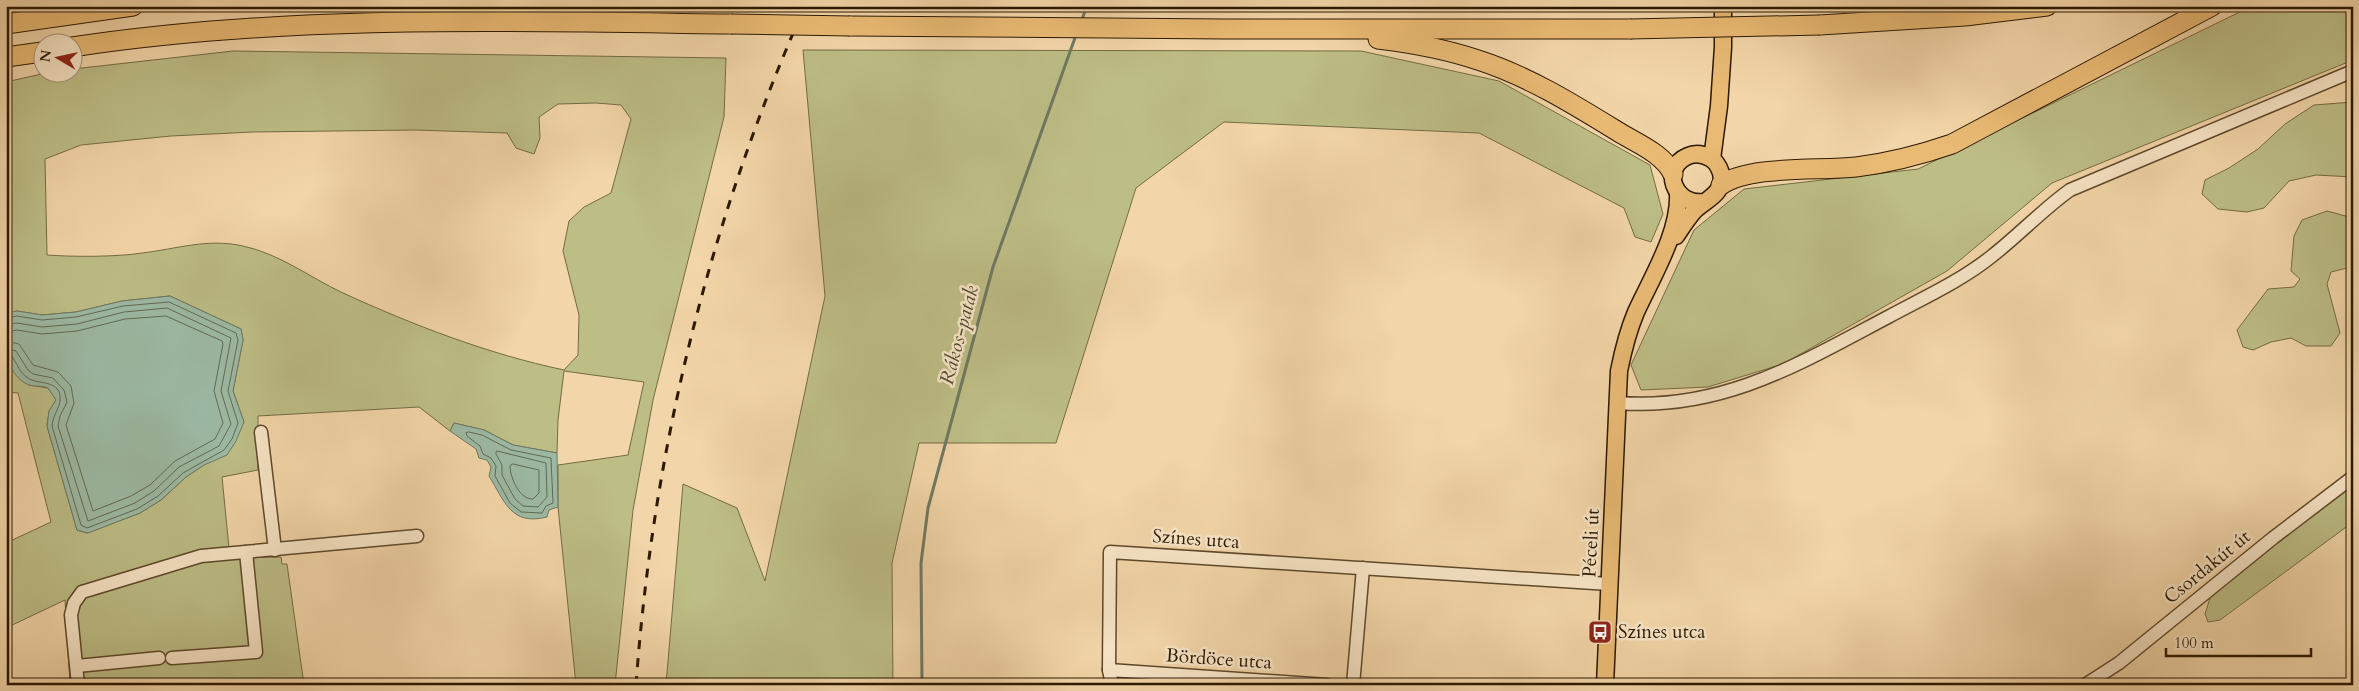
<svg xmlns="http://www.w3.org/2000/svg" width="2359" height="691" font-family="Cardo,serif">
  <rect width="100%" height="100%" fill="#f2d5a8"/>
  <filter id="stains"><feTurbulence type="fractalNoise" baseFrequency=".004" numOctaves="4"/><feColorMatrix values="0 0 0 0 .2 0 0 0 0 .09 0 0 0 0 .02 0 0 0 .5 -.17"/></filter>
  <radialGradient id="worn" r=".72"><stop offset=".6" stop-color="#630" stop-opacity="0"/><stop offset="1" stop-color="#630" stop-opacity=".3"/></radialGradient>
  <!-- green -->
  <g fill="#bdbd86" stroke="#746b43" fill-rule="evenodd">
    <polygon points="2252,6 2353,6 2353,60 2052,183 1947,271 1783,364 1708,387 1641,390 1631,365 1694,230 1744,189 1918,169"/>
    <polygon points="803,50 1361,51 1499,81 1650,165 1663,214 1651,242 1635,237 1624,208 1479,133 1224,122 1136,188 1056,443 919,443 892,563 893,685 666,685 683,484 737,508 765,581 825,296"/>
    <path d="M 233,51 L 726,58 L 724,117 L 653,400 L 633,510 L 615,685 L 576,685 L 558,507 L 558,465 L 628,455 L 644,382 L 564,371 L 558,420 L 557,453 L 513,445 L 484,430 L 454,423 L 450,431 L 419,407 L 258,416 L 258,470 L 222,477 L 230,558 L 281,557 L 282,564 L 287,564 L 304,685 L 70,685 L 65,600 L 6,628 L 6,543 L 51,522 L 18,393 L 6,392 L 6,356 L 19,378 L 29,385 L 48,388 L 56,400 L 49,411 L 47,426 L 77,530 L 87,533 L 140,513 L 161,500 L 186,477 L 204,465 L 244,422 L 233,391 L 243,340 L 241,329 L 170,296 L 122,301 L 76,312 L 42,315 L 17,311 L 6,313 L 6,82 L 46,73 L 72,72 L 73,69 ZM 596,103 L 621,105 L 631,119 L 611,193 L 584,207 L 569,221 L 563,251 L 579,315 L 578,355 L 564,370 C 488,354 413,325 343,293 C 309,277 280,254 243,246 C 207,238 177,249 142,253 C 117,257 73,257 47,255 L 45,159 L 81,145 L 171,136 L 252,132 L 415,130 L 507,133 L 516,148 L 534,154 L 540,138 L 539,117 L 558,104 Z"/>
    <polygon points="2353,102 2353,177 2316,175 2289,181 2264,208 2247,212 2218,209 2202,194 2205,180 2229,168 2258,149 2285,124 2314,105"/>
    <polygon points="2327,211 2353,218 2353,270 2347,268 2331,272 2327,284 2340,333 2331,346 2306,346 2291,338 2271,342 2253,350 2243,347 2237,330 2268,289 2294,287 2300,279 2291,271 2294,236 2302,220"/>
    <polygon points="2353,483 2353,522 2220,620 2208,622 2205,614 2211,595 2222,584"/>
  </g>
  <!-- water -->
  <g fill="#9cb9a4" stroke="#6f7962">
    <path d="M 170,296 L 241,329 L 243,340 L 233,391 L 244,422 L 236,441 L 227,455 L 204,465 L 186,477 L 161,500 L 140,513 L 88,533 L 77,530 L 47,426 L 49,411 L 56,400 L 48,388 C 42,385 35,387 29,385 C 2,374 6,336 6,313 L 17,311 L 42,315 L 76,312 L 122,301 Z"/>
    <path d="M 454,423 L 484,430 L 513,445 L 557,453 L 558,507 L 549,510 L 547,517 C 511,526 505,502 489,476 L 491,467 L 487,460 L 479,458 L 476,449 L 450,431 Z"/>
  </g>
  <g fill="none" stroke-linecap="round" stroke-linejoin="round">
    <!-- shore -->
    <g stroke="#646952" stroke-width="1">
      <path d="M 6,318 L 17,316 L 42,320 L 76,317 L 123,306 L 169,302 L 236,333 L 238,340 L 228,391 L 238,423 L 232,439 L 224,450 L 183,473 L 158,496 L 137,509 L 87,528 L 81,525 L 52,426 C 53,415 60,407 60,400 C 62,379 37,385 28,378 C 20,373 17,364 12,356 L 6,355"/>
      <polyline points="6,324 17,323 42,327 77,324 124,312 167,308 231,338 221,391 231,424 219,446 179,467 154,491 135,503 88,521 58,426 60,416 67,402 64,390 53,378 33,374 28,370 16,351 6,348"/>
      <polyline points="6,332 17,330 42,334 77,331 125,319 166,316 222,341 223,344 214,391 223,423 215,439 175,461 150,485 131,496 93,511 66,425 74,403 71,386 58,372 33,365 19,344 6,341"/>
      <polygon points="469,432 482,435 511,450 551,458 553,503 546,506 542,513 521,512 510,503 495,476 496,466 491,458 483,454 480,446 467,436 466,433"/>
      <polygon points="497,451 546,463 547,497 538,507 523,506 515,499 502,475 502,465 496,454"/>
      <path d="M 513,464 L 539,470 L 539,493 L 533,499 C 520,500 510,478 510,466 Z"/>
    </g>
    <!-- stream -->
    <g stroke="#6f7962" stroke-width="3">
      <polyline points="1081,22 1087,6"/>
      <polyline points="922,685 921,563 928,508 993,267 1076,35"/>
    </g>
    <!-- minor casing -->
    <g stroke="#5e482a" stroke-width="15">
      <g id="minor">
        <path d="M 1618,403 C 1722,411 1799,364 1888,317 C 1923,298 1961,281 1992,256 C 2019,235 2042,210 2070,190 L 2353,71"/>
        <polyline points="261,432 275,550"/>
        <polyline points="172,658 256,652 246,552"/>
        <polyline points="77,666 159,658"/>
        <polyline points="1109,670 1327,685"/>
        <polyline points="78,685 71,615 74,603 82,592 201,556 417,536"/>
        <polyline points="1112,685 1109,670 1110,552 1609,584"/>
        <polyline points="1353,685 1363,568"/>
        <polyline points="2085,685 2119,663 2273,538 2353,477"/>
      </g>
    </g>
    <!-- major casing -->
    <g stroke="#2c1900" stroke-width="19">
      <g id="major">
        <polyline points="1712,159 1719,106 1723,47 1723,6"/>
        <path d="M 1676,236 C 1682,227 1687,219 1694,211 C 1705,200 1726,193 1721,173 C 1719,167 1716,161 1710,158 C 1703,154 1695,153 1688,156 C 1660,168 1674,206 1704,202"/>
        <path d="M 1605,685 L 1619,371 C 1623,351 1628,331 1636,312 C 1652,277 1680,232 1678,193"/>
      </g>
    </g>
    <!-- highway casing -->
    <g stroke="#2c1900" stroke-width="21">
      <g id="highway">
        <polyline points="6,24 133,6"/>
        <polyline points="1820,25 1965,16 2047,6"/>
        <polyline points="850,26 1225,29 1630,29"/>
        <path d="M 1378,39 C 1412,43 1445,49 1478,60 C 1528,76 1573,104 1617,131 C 1636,143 1663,153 1673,174"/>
        <path d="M 72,47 C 290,14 513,21 731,24"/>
        <polyline points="6,57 42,52"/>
        <path d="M 1721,185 C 1750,165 1818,171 1856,167 C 1889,163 1920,155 1952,144 L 2212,6"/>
      </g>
    </g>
    <!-- minor -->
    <use href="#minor" stroke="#f7e4c6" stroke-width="12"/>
    <!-- major -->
    <use href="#major" stroke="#e9ba74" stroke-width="16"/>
    <!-- highway -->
    <use href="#highway" stroke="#e9ba74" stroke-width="19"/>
    <!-- rail -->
    <path stroke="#2c1900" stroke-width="3" stroke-dasharray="9 9" stroke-linecap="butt" d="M 636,685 C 653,450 709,221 805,6"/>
    <!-- highway-bridge casing -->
    <g stroke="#2c1900" stroke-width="21" stroke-linecap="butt">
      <g id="highway-bridge">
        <polyline points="731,24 850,26"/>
        <polyline points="1630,29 1820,25"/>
      </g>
    </g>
    <!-- highway-bridge -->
    <use href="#highway-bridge" stroke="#e9ba74" stroke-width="19"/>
  </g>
  <!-- icons -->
  <defs>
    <g id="bus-square" transform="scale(1.25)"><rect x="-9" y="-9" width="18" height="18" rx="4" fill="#8f2418" stroke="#f7e4c6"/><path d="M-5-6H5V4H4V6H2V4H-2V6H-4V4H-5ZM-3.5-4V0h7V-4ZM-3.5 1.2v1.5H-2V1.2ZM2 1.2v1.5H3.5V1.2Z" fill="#fff"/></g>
  </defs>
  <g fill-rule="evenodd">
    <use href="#bus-square" x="1600" y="632"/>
  </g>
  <g text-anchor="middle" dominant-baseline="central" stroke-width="5" stroke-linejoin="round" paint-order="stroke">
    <!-- street labels -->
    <g font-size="19" fill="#2c1900" stroke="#f7e4c6">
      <text transform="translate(1196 539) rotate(4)">Színes utca</text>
      <text transform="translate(1591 543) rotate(-87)">Péceli út</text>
      <text transform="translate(2207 567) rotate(-39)">Csordakút út</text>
      <text transform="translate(1219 659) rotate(4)">Bördöce utca</text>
    </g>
    <!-- poi labels -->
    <g font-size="19" fill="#2c1900" stroke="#f7e4c6" text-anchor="start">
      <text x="1618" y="632">Színes utca</text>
    </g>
    <!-- water labels -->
    <g font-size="20" font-style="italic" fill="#4e4931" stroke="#f7e4c6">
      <text transform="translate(959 335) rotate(-75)">Rákos-patak</text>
    </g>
  </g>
  <!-- margin -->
  <rect width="2359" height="691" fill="none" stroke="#f2d5a8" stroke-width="25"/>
  <rect x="8" y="8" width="2344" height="676" fill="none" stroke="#2c1900" stroke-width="2.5"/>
  <rect x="12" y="12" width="2334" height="666" fill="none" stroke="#2c1900"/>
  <!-- north arrow -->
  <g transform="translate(58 58) rotate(279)"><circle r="24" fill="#f7e4c6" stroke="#a69377"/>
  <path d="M0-4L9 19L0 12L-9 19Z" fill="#8f2418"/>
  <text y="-8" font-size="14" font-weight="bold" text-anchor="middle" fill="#2c1900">N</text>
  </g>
  <!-- scale -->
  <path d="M2166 648v8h145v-8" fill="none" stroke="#2c1900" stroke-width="2.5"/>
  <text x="2174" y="648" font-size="15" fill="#2c1900" stroke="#f7e4c6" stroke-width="4" paint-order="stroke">100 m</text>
  <rect width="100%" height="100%" filter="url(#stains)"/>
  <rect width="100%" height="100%" fill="url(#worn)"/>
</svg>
